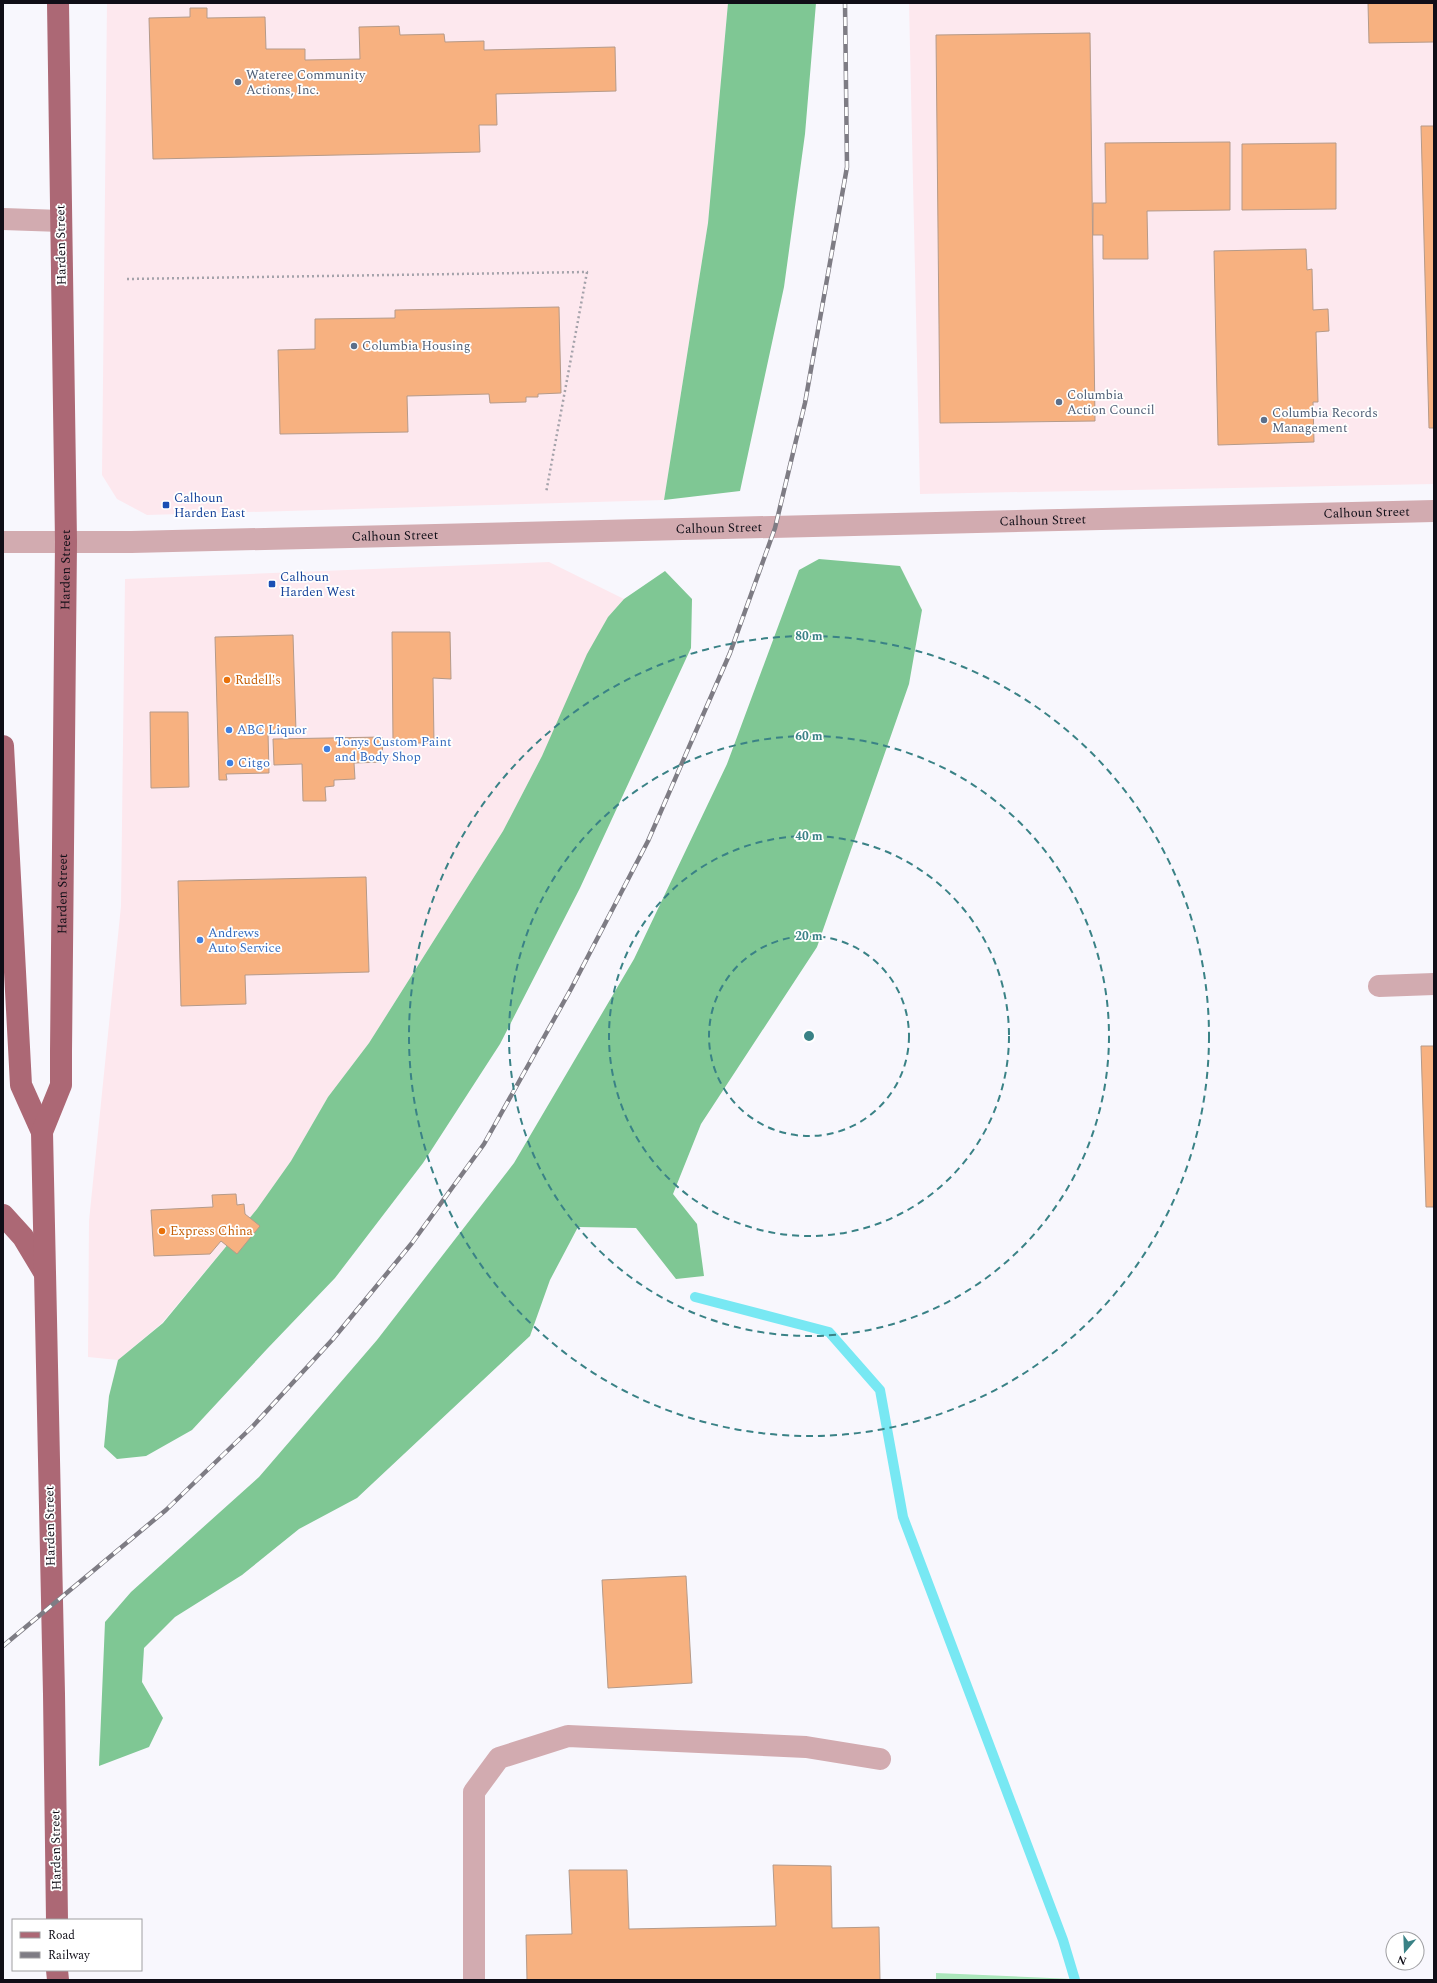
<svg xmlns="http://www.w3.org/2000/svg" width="1437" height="1983" font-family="Spectral,serif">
  <rect width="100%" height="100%" fill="#f8f7fd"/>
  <!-- commercial -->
  <g fill="#fde8ee">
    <polygon points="107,3 728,3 708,223 664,500 147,515 117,499 102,475"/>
    <polygon points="909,3 1434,3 1434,484 920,494"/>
    <polygon points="549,562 624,599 608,617 542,756 503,831 369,1043 328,1097 291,1161 257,1209 162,1323 118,1360 88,1357 89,1221 121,906 125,579"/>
  </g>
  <!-- green -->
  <polygon fill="#abe6bb" points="936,1973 1095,1980 936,1980"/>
  <!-- forest -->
  <g fill="#7fc794">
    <polygon points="728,3 816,3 805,134 784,287 740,491 664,500 708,223"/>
    <polygon points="819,559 900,566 922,610 909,684 817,947 701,1124 673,1194 697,1224 704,1276 676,1279 636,1228 578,1227 550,1280 530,1336 357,1498 299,1529 242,1575 175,1617 144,1648 142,1682 163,1718 149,1747 99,1766 105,1622 131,1592 259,1477 377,1340 514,1163 634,959 727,764 799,570"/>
    <polygon points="665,571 692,599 691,648 580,888 500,1044 423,1163 335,1278 267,1349 192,1430 146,1456 117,1459 104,1447 109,1396 118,1360 163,1323 257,1209 291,1161 328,1097 369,1043 503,831 542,756 587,654 608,617 624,599"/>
  </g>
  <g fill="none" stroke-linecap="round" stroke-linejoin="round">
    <!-- stream -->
    <polyline stroke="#78e8f3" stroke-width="10" points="695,1297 829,1332 880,1390 903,1517 1063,1940 1075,1980"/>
  </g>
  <!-- building -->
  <g fill="#f7b180" stroke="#b59a89">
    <polygon points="1368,3 1434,3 1434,42 1369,43"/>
    <polygon points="190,8 207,8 207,18 265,17 266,49 305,49 305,60 360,59 359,27 399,26 400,35 444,34 445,42 484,41 484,50 615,47 616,91 496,94 497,125 479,125 480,152 153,159 149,18 190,17"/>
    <polygon points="1090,33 1095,421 940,423 936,35"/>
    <polygon points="1421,126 1434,126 1434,428 1429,428"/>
    <polygon points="1230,142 1230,210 1147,211 1148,259 1103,259 1103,235 1093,235 1093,203 1106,203 1105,143"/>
    <polygon points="1336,143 1336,209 1242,210 1242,144"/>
    <polygon points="1306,249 1307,270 1312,269 1313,310 1328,309 1329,331 1316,332 1318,402 1313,402 1314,442 1218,445 1214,251"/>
    <polygon points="559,307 561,393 538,394 538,397 526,397 526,402 490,403 489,394 407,396 408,432 280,434 278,350 315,349 315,319 395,318 395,310"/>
    <polygon points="392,632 450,632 451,679 433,678 434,743 393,743"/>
    <polygon points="293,635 296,731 268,732 269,773 226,774 227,780 219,780 215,637"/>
    <polygon points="150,712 188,712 189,787 151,788"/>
    <polygon points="382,737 383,762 354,763 355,779 334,780 334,786 325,787 326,801 303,801 302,764 274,765 273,739"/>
    <polygon points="366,877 369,972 245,975 246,1004 181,1006 178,881"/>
    <polygon points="1421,1046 1434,1046 1434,1207 1426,1207"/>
    <polygon points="236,1194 237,1205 244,1204 245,1214 260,1226 237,1254 221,1241 210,1254 154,1256 151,1210 213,1207 212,1195"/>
    <polygon points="686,1576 692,1683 608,1688 602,1580"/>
    <polygon points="773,1865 831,1866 832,1928 879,1927 880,1980 527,1980 526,1935 572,1934 569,1870 627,1870 629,1929 776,1926"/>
  </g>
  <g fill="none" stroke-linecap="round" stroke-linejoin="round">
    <!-- path -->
    <polyline stroke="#a4a2aa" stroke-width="2.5" stroke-dasharray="2 3" stroke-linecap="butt" points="127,279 587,272 546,493"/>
    <!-- minor -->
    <g stroke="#d2abb0" stroke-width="22">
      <polyline points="3,219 61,221"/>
      <path id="s1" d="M 3,542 L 131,542 L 560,532 L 1434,511"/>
      <polyline points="1379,986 1434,984"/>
      <polyline points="474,1980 474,1792 499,1758 568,1736 806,1747 880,1759"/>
    </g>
    <!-- major -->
    <g stroke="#ac6875" stroke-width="22">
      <polyline points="3,746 21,1085 42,1132"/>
      <polyline points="3,1215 23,1237 44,1272"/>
      <path id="s2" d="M 57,1920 L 54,1694 L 42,1132 L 61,1085 L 61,1052 L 66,542 L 58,3"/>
      <polyline points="57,1970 58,1980"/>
    </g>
    <!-- rail casing -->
    <g stroke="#7e7c84" stroke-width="4.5">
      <polyline id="rail" points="3,1646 166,1510 253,1426 333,1339 412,1243 484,1144 571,989 648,841 730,653 775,528 805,403 847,167 845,3"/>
    </g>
    <!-- rail -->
    <use href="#rail" stroke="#fff" stroke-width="3" stroke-dasharray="9" stroke-linecap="butt"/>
  </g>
  <!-- distance rings -->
  <g fill="none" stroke="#3a8286" stroke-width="2" stroke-dasharray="7 5">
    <circle cx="809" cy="1036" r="100"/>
    <circle cx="809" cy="1036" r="200"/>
    <circle cx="809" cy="1036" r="300"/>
    <circle cx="809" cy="1036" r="400"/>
  </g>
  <!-- markers -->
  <g fill="#5c6f8a" stroke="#fff" stroke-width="1.5">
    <circle cx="238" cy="82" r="4"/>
    <circle cx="354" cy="346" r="4"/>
    <circle cx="1059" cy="402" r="4"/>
    <circle cx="1264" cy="420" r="4"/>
  </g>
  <g fill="#1a4fb4" stroke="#fff" stroke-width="1.5">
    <rect x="162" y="501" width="8" height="8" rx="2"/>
    <rect x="268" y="580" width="8" height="8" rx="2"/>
  </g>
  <g fill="#e8710a" stroke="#fff" stroke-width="1.5">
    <circle cx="227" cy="680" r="4"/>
    <circle cx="162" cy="1231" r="4"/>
  </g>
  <g fill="#3f7fe0" stroke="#fff" stroke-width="1.5">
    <circle cx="229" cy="730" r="4"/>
    <circle cx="327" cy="749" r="4"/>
    <circle cx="230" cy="763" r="4"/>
    <circle cx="200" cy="940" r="4"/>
  </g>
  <g text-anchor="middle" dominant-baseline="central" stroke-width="3.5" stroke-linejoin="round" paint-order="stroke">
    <!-- service labels -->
    <g font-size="13" fill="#4e5e75" stroke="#fff" text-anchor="start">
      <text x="246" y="75">Wateree Community<tspan x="246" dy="15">Actions, Inc.</tspan></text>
      <text x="362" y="346">Columbia Housing</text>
      <text x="1067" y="395">Columbia<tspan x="1067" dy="15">Action Council</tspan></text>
      <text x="1272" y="413">Columbia Records<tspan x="1272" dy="15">Management</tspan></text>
    </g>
    <!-- street labels -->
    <g font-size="13" fill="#100e17" stroke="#fff">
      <text transform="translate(61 245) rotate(-91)">Harden Street</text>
      <text stroke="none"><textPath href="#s1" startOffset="1364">Calhoun Street</textPath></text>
      <text stroke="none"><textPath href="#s1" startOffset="1040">Calhoun Street</textPath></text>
      <text stroke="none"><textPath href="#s1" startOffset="716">Calhoun Street</textPath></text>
      <text stroke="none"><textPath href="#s1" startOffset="392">Calhoun Street</textPath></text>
      <text stroke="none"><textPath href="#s2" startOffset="1354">Harden Street</textPath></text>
      <text stroke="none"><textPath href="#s2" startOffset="1030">Harden Street</textPath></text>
      <text transform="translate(50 1526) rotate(-91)">Harden Street</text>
      <text transform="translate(56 1850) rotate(-91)">Harden Street</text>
    </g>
    <!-- transit labels -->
    <g font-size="13" fill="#164399" stroke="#fff" text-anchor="start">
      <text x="174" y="498">Calhoun<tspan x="174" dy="15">Harden East</tspan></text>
      <text x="280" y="577">Calhoun<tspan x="280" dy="15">Harden West</tspan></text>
    </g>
    <!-- food labels -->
    <g font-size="13" fill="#c56008" stroke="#fff" text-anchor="start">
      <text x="235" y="680">Rudell's</text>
      <text x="170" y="1231">Express China</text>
    </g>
    <!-- shop labels -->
    <g font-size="13" fill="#366cbe" stroke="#fff" text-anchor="start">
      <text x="237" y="730">ABC Liquor</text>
      <text x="335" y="742">Tonys Custom Paint<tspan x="335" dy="15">and Body Shop</tspan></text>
      <text x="238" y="763">Citgo</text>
      <text x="208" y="933">Andrews<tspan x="208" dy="15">Auto Service</tspan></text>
    </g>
  </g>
  <circle cx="809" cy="1036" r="6" fill="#3a8286" stroke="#fff" stroke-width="2"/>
  <g font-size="12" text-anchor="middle" font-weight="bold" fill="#3a8286" stroke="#fff" stroke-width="3.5" stroke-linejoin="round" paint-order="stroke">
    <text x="809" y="640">80 m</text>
    <text x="809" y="740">60 m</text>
    <text x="809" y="840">40 m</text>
    <text x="809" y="940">20 m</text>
  </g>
  <!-- border -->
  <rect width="1437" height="1983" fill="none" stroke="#100e17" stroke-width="8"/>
  <!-- legend -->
  <rect x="12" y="1919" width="130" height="52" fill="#ffffff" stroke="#9f9fa2"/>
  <rect x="20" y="1932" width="20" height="6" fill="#ac6875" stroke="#9f9fa2"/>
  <text x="48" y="1939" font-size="12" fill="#100e17">Road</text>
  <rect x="20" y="1952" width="20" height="6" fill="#7e7c84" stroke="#9f9fa2"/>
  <text x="48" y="1959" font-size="12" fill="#100e17">Railway</text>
  <!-- north arrow -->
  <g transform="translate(1405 1951) rotate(199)"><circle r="19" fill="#ffffff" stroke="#9f9fa2"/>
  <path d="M0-3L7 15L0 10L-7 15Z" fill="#3a8286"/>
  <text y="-6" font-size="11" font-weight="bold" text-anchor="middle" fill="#100e17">N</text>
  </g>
</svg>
